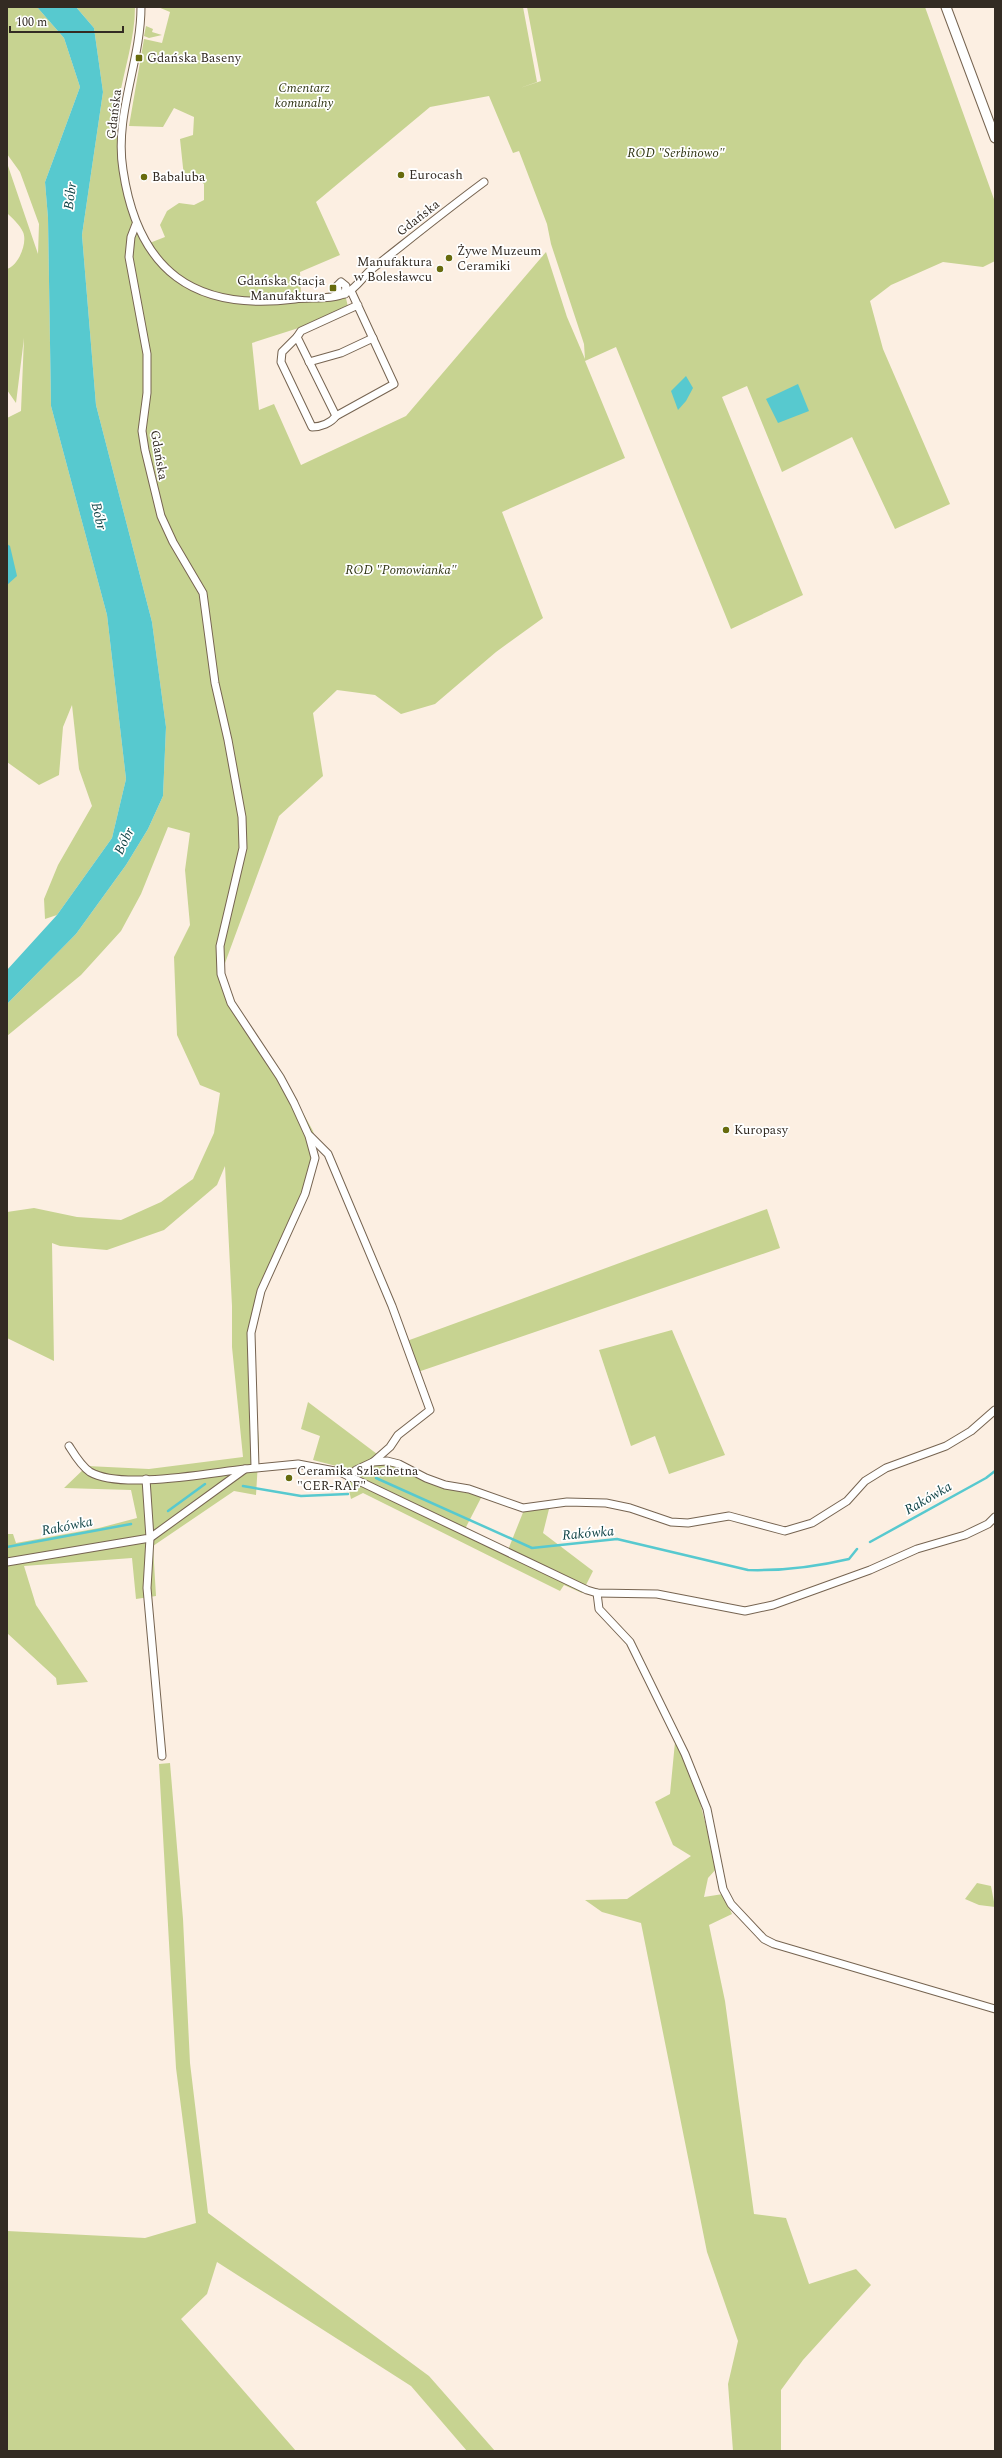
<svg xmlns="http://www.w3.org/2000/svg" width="1002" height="2458" font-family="Spectral,serif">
  <rect width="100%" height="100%" fill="#fcefe2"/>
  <!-- green -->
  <g fill="#c7d391" fill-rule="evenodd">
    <path d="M 7,7 L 37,7 L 64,38 L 80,87 L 45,182 L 48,218 L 51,406 L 107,615 L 126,779 L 112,838 L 57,915 L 45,919 L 44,899 L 58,865 L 92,806 L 79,769 L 72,705 L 63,727 L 59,775 L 39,785 L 7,762 L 7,418 L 21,411 L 24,338 L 16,403 L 7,390 L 7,269 C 18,266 28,243 23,232 C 20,225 12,218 7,213 L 7,163 L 38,254 L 39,224 L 20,172 L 7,154 Z"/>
    <path d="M 76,7 L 135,7 C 135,39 124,69 119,100 C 111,148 126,201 147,244 L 165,237 L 160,225 L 167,211 L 179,203 L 194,205 L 204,200 L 204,184 L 197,178 L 184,177 L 180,139 L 193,135 L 194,117 L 174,108 L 163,127 L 129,126 L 144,39 L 162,43 L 170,12 L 158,7 L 523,7 L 537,82 L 520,88 L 541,81 L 527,7 L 925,7 L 995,202 L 995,261 L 983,267 L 943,262 L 891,285 L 870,301 L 883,349 L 950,504 L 895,529 L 852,437 L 782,472 L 747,386 L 722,397 L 803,595 L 731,629 L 616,347 L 585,361 L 625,458 L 502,512 L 543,618 L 496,652 L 435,704 L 401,714 L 375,695 L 337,690 L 313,713 L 323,776 L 279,816 L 221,974 L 237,1013 L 289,1088 L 313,1131 L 317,1148 L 312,1177 L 266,1284 L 252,1339 L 259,1445 L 256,1495 L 234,1491 L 153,1546 L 156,1596 L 136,1599 L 132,1558 L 24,1566 L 36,1605 L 88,1682 L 57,1685 L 56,1678 L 7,1633 L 7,1534 L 13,1534 L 16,1543 L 99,1528 L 137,1518 L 131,1490 L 64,1488 L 87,1466 L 149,1469 L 243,1457 L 232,1347 L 232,1306 L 225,1166 L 217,1185 L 164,1230 L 107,1250 L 60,1246 L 52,1243 L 54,1361 L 7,1338 L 7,1212 L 34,1208 L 77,1217 L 121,1220 L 161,1202 L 193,1179 L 214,1133 L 220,1093 L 200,1085 L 177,1035 L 174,957 L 190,925 L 185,870 L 190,833 L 168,827 L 141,894 L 121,931 L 81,975 L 7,1036 L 7,1004 L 76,934 L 126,865 L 148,829 L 163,796 L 166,727 L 152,622 L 96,405 L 82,235 L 103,92 L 94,28 ZM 489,96 L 513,153 L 519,151 L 547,224 L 551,244 L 584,344 L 585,359 L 567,317 L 546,252 L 406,416 L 301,465 L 274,404 L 259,410 L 252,343 L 311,324 L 348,307 L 345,294 L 301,296 L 300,272 L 340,255 L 316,202 L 430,107 Z"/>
    <polygon points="146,26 153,29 152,32 162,35 149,38 144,36"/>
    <polygon points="767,1209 780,1248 412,1374 404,1342"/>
    <polygon points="672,1330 725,1455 669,1474 655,1436 631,1446 599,1350"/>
    <polygon points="308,1402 377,1454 438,1487 482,1496 465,1529 508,1550 524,1510 550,1505 543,1533 593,1571 582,1593 564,1585 560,1591 363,1493 351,1499 344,1468 313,1460 320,1436 301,1429"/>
    <polygon points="675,1742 696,1787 717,1868 708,1878 704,1897 723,1894 732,1914 709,1925 725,2001 754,2214 786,2218 809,2284 856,2269 871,2285 803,2360 781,2390 781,2451 733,2451 728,2384 738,2341 707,2252 641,1923 602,1912 585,1900 627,1899 691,1856 673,1845 655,1802 670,1794"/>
    <polygon points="170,1763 183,1919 190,2063 208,2213 429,2376 495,2451 467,2451 411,2386 217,2262 207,2294 181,2319 296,2451 7,2451 7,2231 145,2238 196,2223 176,2068 159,1764"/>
    <polygon points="977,1883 991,1886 995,1907 979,1905 965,1899"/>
  </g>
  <!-- water -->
  <g fill="#57c9cf">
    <polygon points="37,7 76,7 94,28 103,92 82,235 96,405 152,622 166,727 163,796 148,829 126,865 76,934 7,1004 7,970 57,915 112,838 126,779 107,615 51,406 48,218 45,182 80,87 64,38"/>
    <polygon points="686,376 693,388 686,401 678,410 671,391"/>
    <polygon points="798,384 809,411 778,423 766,399"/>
    <polygon points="7,544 10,546 17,576 7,585"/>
  </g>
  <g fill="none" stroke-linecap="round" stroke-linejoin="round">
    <!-- stream -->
    <g stroke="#57c9cf" stroke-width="2.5">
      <path d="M 376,1478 L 532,1548 L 617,1539 L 748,1570 C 783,1571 815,1567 849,1559 L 857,1549"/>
      <polyline points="243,1486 301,1496 348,1494"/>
      <polyline points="168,1511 205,1484"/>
      <polyline points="870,1542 986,1478 995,1471"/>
      <polyline points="7,1547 131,1524"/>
    </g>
    <!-- street casing -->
    <g stroke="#766451" stroke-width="9">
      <g id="street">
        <path d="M 141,7 C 141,62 114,115 123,170 C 138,271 194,312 295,299 C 311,297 332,300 346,293 C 357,288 363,276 372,269 C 409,240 446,210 484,182"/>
        <polyline points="136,224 131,237 129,257 147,354 147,393 142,431 145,450 161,516 173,542 203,593 215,683 228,740 242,817 243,848 220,946 221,974 231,1003 280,1077 294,1103 309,1136 315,1158 305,1194 261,1291 251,1333 255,1467"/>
        <polyline points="351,291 394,384 336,416 297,337 301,331 358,305"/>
        <polyline points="334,296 339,293 337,286 341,282 346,286 345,294"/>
        <path d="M 297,337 L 282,352 L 281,362 L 312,427 C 321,427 331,423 336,416"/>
        <polyline points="309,362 341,353 373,338"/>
        <polyline points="310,1136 328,1154 392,1306 430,1410 398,1435 390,1447 373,1462"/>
        <path d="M 69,1446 C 74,1454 81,1466 90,1472 C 121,1490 208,1473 245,1469"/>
        <polyline points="349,1477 356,1470 373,1462 387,1461 399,1464 426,1478 445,1485 469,1489 523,1508 567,1502 606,1503 630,1508 671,1522 688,1523 729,1516 785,1531 812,1523 847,1501 865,1481 886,1468 946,1446 971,1431 995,1410"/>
        <polyline points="7,1562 150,1538 146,1479"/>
        <polyline points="597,1593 599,1609 630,1642 685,1754 707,1809 723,1889 731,1904 764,1939 774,1944 995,2009"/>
        <polyline points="162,1756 147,1588 150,1538 245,1469 298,1464 340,1472 587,1590 597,1593 657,1594 745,1611 773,1605 870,1570 917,1549 965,1535 988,1524 995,1517"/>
      </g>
    </g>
    <!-- secondary casing -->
    <g stroke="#766451" stroke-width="11">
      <polyline id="secondary" points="946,7 995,138"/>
    </g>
    <!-- street -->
    <use href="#street" stroke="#fff" stroke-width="7"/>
    <!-- secondary -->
    <use href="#secondary" stroke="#fff" stroke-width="9"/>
  </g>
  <!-- markers -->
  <g fill="#676b0d" stroke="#fff" stroke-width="1.5">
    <rect x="135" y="54" width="8" height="8" rx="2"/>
    <circle cx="401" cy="175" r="4"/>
    <circle cx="144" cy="177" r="4"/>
    <circle cx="449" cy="258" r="4"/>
    <circle cx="440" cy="269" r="4"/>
    <rect x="329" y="284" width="8" height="8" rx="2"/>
    <circle cx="726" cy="1130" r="4"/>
    <circle cx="289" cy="1478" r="4"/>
  </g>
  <g text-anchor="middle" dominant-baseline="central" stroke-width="3.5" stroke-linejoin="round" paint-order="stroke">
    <!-- poi labels -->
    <g font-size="13" fill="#332b23" stroke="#fff" text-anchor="start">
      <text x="147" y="58">Gdańska Baseny</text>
      <text x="409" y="175">Eurocash</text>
      <text x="152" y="177">Babaluba</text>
      <text x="457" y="251">Żywe Muzeum<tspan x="457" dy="15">Ceramiki</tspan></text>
      <text x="432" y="262" text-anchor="end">Manufaktura<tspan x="432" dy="15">w Bolesławcu</tspan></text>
      <text x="325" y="281" text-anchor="end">Gdańska Stacja<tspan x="325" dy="15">Manufaktura</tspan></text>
      <text x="734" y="1130">Kuropasy</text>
      <text x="297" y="1471">Ceramika Szlachetna<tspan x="297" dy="15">"CER-RAF"</tspan></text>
    </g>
    <!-- park labels -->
    <g font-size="13" font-style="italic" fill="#313615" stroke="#fff">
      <text x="304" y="88">Cmentarz<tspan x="304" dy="15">komunalny</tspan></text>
      <text x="676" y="153">ROD "Serbinowo"</text>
      <text x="401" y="570">ROD "Pomowianka"</text>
    </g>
    <!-- street labels -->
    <g font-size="13" fill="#332b23" stroke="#fff">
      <text transform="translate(114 114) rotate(-83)">Gdańska</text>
      <text transform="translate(418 218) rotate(-38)">Gdańska</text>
      <text transform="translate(159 455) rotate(80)">Gdańska</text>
    </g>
    <!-- water labels -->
    <g font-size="14" font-style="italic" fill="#104447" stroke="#fff">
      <text transform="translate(70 196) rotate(-83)">Bóbr</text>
      <text transform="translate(99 516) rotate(77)">Bóbr</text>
      <text transform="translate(124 841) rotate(-64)">Bóbr</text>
      <text transform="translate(928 1498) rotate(-30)">Rakówka</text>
      <text transform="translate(67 1526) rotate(-11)">Rakówka</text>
      <text transform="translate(588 1533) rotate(-5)">Rakówka</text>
    </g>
  </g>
  <!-- border -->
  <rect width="1002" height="2458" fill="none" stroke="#332b23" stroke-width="16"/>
  <!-- scale -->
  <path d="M10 26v6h113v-6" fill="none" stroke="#332b23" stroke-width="2"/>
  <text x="16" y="26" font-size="12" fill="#332b23" stroke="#ffffff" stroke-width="3" paint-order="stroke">100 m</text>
</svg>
